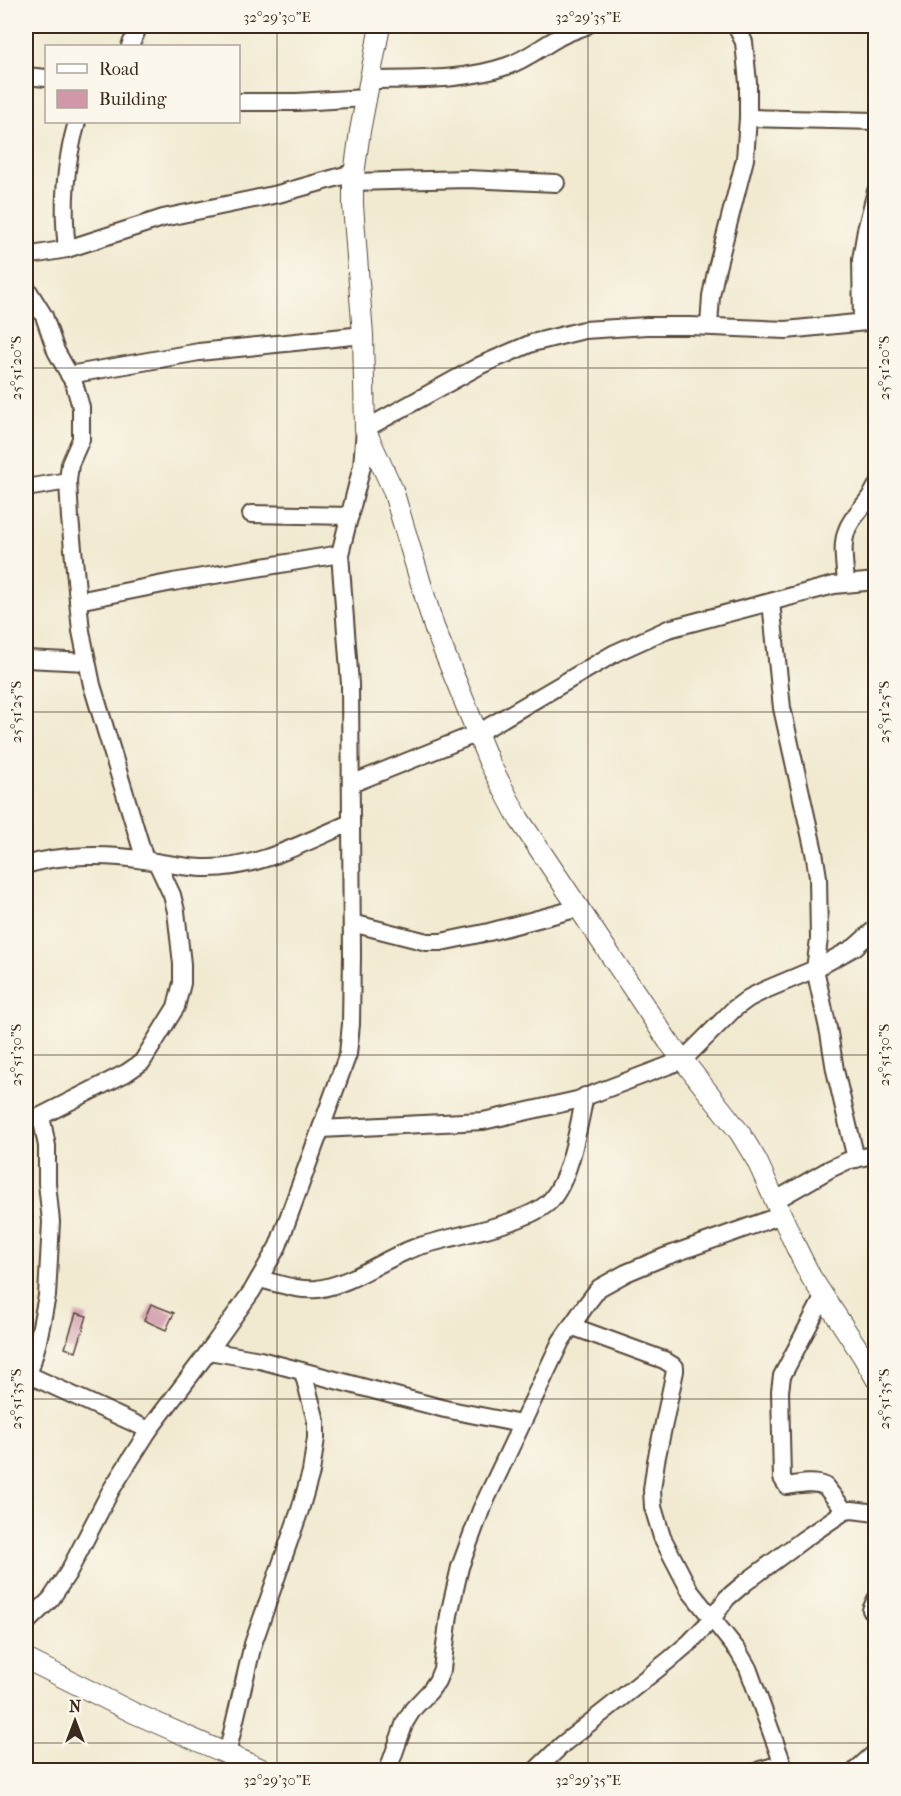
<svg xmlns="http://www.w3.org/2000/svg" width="901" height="1796" font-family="'IM FELL French Canon',serif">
  <rect width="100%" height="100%" fill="#fbf7ec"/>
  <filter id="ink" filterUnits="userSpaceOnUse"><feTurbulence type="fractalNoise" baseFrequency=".0167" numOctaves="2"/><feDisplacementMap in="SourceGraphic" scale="12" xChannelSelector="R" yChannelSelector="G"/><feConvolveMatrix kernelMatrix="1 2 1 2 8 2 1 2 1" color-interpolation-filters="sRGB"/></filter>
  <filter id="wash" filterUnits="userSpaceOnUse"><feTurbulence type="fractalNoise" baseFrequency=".008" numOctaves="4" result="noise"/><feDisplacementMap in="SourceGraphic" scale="24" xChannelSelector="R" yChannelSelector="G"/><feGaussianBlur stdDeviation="1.35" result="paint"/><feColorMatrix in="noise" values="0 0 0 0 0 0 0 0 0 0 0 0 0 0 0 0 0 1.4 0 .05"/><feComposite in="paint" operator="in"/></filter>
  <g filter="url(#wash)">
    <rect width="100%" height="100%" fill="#f1ead1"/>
    <g id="blocks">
      <!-- building -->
      <g fill="#d198aa">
        <polygon points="151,1304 174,1313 166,1330 144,1320"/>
        <polygon points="76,1313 87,1316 76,1352 65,1348"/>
      </g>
    </g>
  </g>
  <g filter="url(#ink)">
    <use href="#blocks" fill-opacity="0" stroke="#564739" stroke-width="1.5"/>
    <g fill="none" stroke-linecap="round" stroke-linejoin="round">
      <!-- minor casing -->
      <g stroke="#564739" stroke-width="20">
        <g id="minor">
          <polyline points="130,46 139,26"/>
          <polyline points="26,76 46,78"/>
          <path d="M 369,80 C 415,79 464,81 507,66 C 525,60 540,48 556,39 C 565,33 576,30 586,26"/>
          <polyline points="238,102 297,102 366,98"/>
          <polyline points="748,118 876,121"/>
          <polyline points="353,182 467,179 556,183"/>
          <path d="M 67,249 C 62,206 65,163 77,122"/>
          <polyline points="26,256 67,249 163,218 278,194 353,173"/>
          <polyline points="26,287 44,316 56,351 74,383 81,407 81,439 70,464 68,481 70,518 81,631 92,685 145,860"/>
          <polyline points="862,322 861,260 866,230 876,191"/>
          <polyline points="709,326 711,296 716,272 745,159 748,118 748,83 744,42 736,26"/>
          <polyline points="69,375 199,352 363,335"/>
          <polyline points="26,488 68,481"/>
          <polyline points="251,514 350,516"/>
          <path d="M 846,583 C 845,563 839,540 851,522 C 859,509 869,502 876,487"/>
          <polyline points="78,601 173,582 340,554"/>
          <polyline points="771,602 782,708 814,852 818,877 819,939 815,969 829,1033 835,1070 856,1159"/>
          <polyline points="26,659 87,662"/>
          <polyline points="351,784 478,733 615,653 668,629 834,585 876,581"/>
          <path d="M 26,865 C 60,854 108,854 144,860 C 163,863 183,867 203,868 C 255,870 303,843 350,823"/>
          <polyline points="352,923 427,942 441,942 489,932 579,908"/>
          <polyline points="26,1121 41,1116 126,1073 142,1062 176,1007 182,983 182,964 176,911 172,895 157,863"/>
          <polyline points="321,1129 483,1121 577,1100 683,1060 734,1009 749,998 765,990 815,969 855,947 876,928"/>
          <polyline points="776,1200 830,1169 847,1161 876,1154"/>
          <path d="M 259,1279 C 277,1283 298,1291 317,1289 C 353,1284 381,1260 414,1248 C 448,1236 528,1225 551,1200 C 571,1177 578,1127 585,1096"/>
          <path d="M 824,1296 L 782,1376 L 780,1391 L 782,1478 L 787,1486 C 799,1484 814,1481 825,1486 L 845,1511"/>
          <polyline points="571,1326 664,1360 675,1367 675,1371 656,1461 652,1490 653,1507 662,1537 690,1591 738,1651 748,1668 785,1770"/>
          <polyline points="209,1351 260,1360 445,1409 521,1424"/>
          <polyline points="29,1375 149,1430"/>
          <polyline points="26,1384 38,1341 47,1296 51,1222 47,1183 47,1146 41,1116"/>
          <polyline points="871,1610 876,1599"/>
          <polyline points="26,1623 51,1599 68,1573 111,1490 149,1430 209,1351 252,1291 278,1246 348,1054 351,1024 352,955 350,684 340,554 362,466 365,429 481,365 532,343 584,330 647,326 690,326 786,330 876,321"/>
          <polyline points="227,1754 253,1644 300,1510 311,1472 316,1438 316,1421 303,1372"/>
          <polyline points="388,1770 405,1722 413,1709 430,1691 437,1681 442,1669 449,1615 460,1567 481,1510 561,1341 586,1305 599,1288 626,1273 664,1257 782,1215"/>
          <polyline points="536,1770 563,1744 669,1660 690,1642 712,1619 727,1598 746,1582 804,1539 845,1511 852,1510 876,1513"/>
          <polyline points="760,1770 782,1764"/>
          <polyline points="856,1770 876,1752"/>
        </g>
      </g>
      <!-- tertiary casing -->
      <g stroke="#564739" stroke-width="22">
        <g id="tertiary">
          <polyline points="380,26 360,131 353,182 353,205 363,335 365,429 393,490 434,627 489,762 519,819 668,1041 740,1133 757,1161 796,1247 811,1277 862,1355 876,1379"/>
          <polyline points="26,1659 134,1713 264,1770"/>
        </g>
      </g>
      <!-- minor -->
      <use href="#minor" stroke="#fff" stroke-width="16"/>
      <!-- tertiary -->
      <use href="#tertiary" stroke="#fff" stroke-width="20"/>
    </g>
  </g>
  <!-- ticks -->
  <path fill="none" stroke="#3b2a1e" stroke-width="1.5" stroke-opacity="0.45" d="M 277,26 L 277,1770M 588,26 L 588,1770M 26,368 L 876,368M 26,712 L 876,712M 26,1055 L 876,1055M 26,1399 L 876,1399M 26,1743 L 876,1743"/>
  <!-- margin -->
  <rect width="901" height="1796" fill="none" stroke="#fbf7ec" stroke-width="66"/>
  <!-- legend -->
  <rect x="45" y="45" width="195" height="78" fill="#fbf7ec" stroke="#aea59a" stroke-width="1.5"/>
  <rect x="57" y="64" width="30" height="9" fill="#ffffff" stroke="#aea59a" stroke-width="1.5"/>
  <text x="99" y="75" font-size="18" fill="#3b2a1e">Road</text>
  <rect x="57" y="90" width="30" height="18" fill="#d198aa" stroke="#aea59a" stroke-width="1.5"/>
  <text x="99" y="105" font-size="18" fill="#3b2a1e">Building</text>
  <!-- north arrow -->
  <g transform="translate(75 1721)" stroke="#fbf7ec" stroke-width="4.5" paint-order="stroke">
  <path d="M0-4.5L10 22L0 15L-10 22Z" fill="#3b2a1e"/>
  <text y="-9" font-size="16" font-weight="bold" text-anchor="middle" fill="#3b2a1e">N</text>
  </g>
  <rect x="33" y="33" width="835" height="1730" fill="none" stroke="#3b2a1e" stroke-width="2"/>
  <g font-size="15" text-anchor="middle" fill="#3b2a1e">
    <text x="277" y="22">32°29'30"E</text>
    <text x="588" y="22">32°29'35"E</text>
    <text transform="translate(16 368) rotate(-90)" y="5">25°51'20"S</text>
    <text transform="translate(884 368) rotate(-90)" y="5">25°51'20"S</text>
    <text transform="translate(16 712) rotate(-90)" y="5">25°51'25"S</text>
    <text transform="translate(884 712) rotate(-90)" y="5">25°51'25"S</text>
    <text transform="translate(16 1055) rotate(-90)" y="5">25°51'30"S</text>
    <text transform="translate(884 1055) rotate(-90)" y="5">25°51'30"S</text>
    <text transform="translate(16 1399) rotate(-90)" y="5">25°51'35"S</text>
    <text transform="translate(884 1399) rotate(-90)" y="5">25°51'35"S</text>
    <text x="277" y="1785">32°29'30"E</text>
    <text x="588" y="1785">32°29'35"E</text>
  </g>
</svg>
